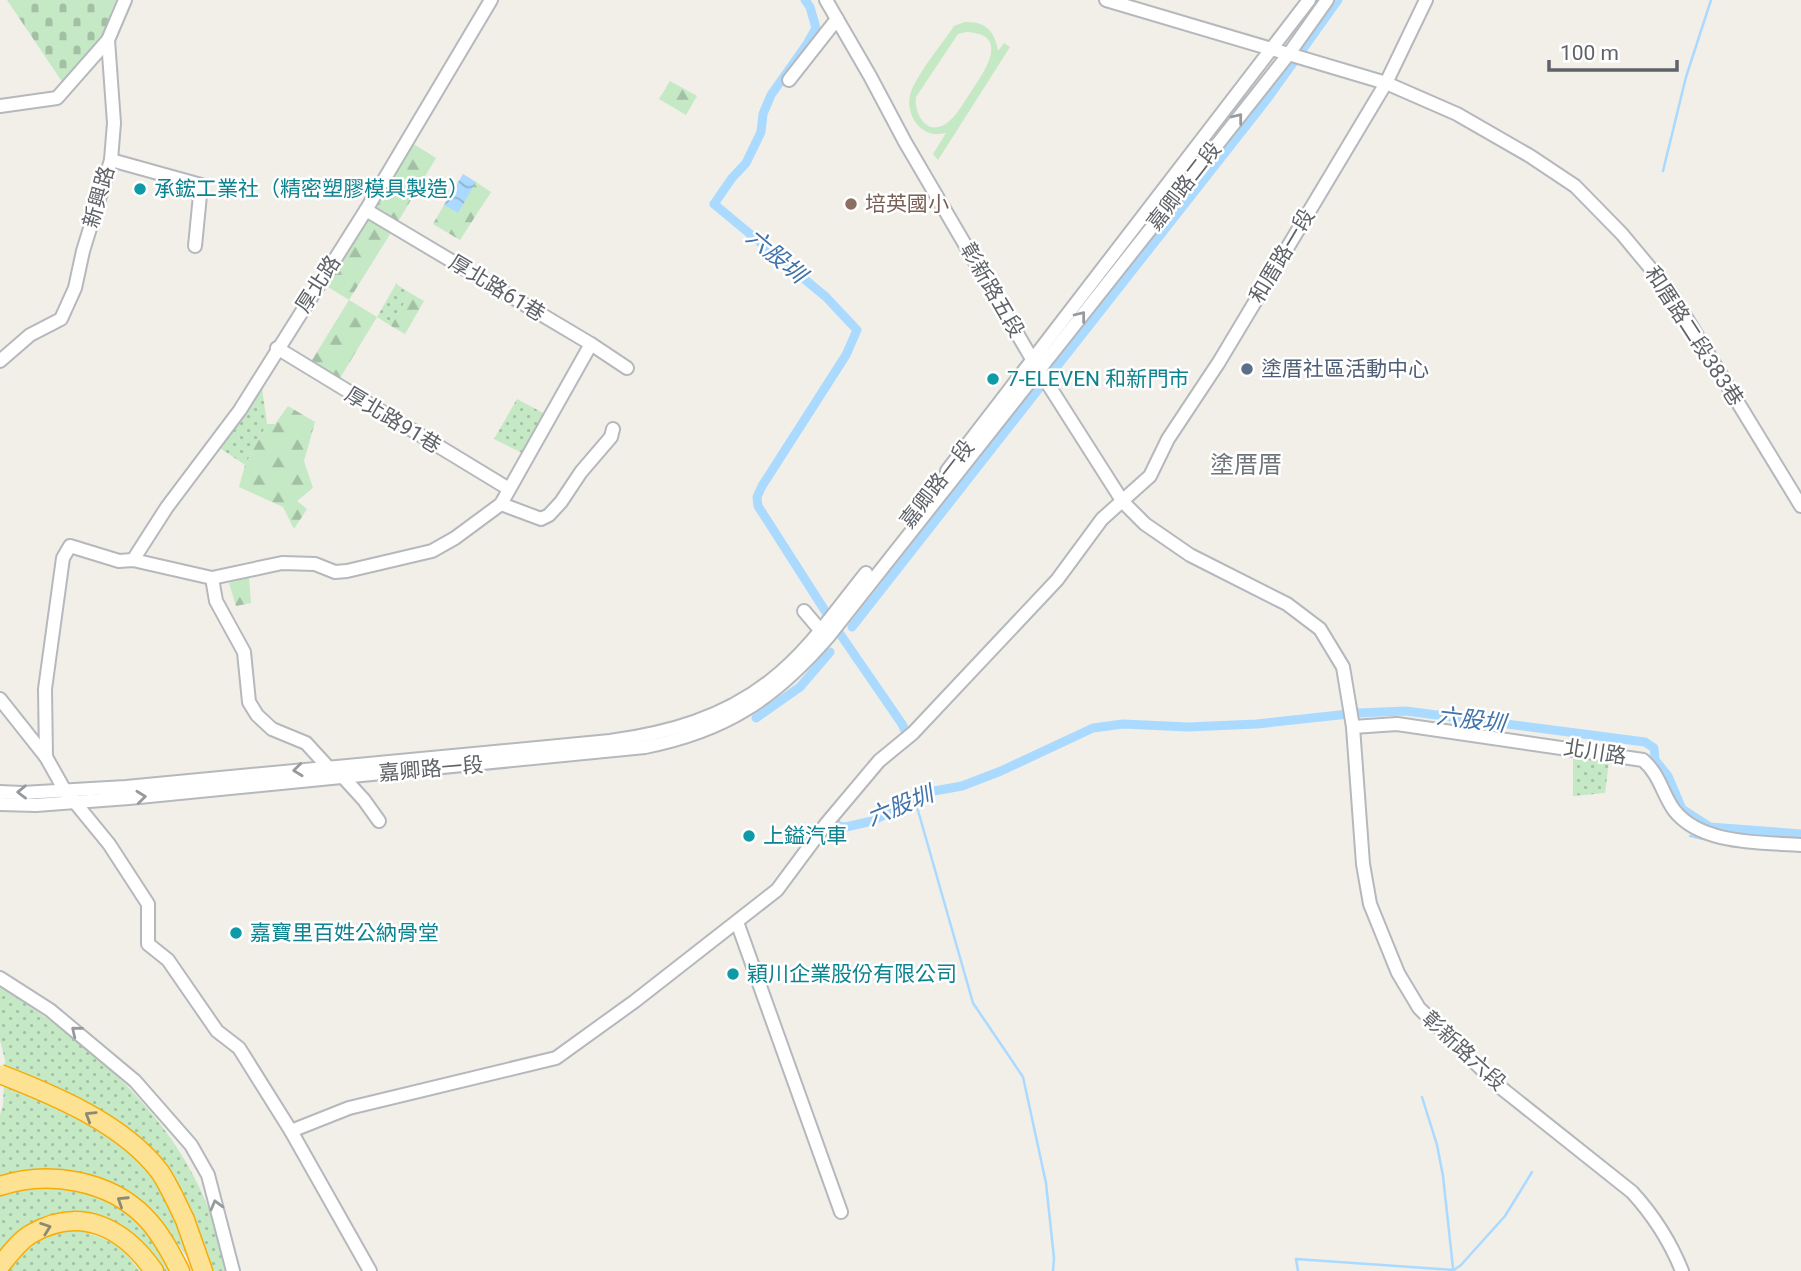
<svg xmlns="http://www.w3.org/2000/svg" width="1801" height="1271" font-family="Roboto,'Noto Sans TC',sans-serif">
  <defs>
    <pattern id="grass-dots" width="8" height="8" patternUnits="userSpaceOnUse" patternTransform="scale(1.75)"><rect width="8" height="8" fill="#c5e8c5"/><path d="M2 2h.1M6 6h.1" fill="none" stroke="#a3c0a4" stroke-width="1.8" stroke-linecap="round"/></pattern>
    <pattern id="forest-firs" width="22" height="20" patternUnits="userSpaceOnUse" patternTransform="scale(1.75)"><rect width="22" height="20" fill="#c5e8c5"/><path d="M5 1l3.5 6h-7zM16 11l3.5 6h-7z" fill="#a3c0a4"/></pattern>
    <pattern id="cemetery-stones" width="16" height="16" patternUnits="userSpaceOnUse" patternTransform="scale(1.75)"><rect width="16" height="16" fill="#c5e8c5"/><path d="M2 7V4a2 2 0 0 1 4 0v3zM10 15v-3a2 2 0 0 1 4 0v3z" fill="#a3c0a4"/></pattern>
    <pattern id="water-waves" width="16" height="10" patternUnits="userSpaceOnUse" patternTransform="scale(1.75)"><rect width="16" height="10" fill="#aadaff"/><path d="M0 5q4-4 8 0t8 0" fill="none" stroke="#8eb4d2"/></pattern>
  </defs>
  <rect width="100%" height="100%" fill="#f1efe8"/>
  <!-- grass -->
  <g fill="url(#grass-dots)">
    <polygon points="396,284 410,293 391,326 377,317"/>
    <polygon points="260,374 267,424 245,465 217,446"/>
    <polygon points="517,399 547,415 524,454 494,439"/>
    <polygon points="1573,749 1610,753 1605,793 1573,796"/>
    <path d="M 0,987 C 107,1054 204,1141 226,1271 L 209,1271 L 195,1218 L 175,1183 L 172,1208 L 197,1271 L 160,1220 L 132,1193 L 103,1182 L 36,1171 L 0,1177 L 0,1115 L 3,1105 L 5,1060 L 0,1040 Z"/>
    <path d="M 60,1185 L 100,1196 L 116,1204 L 147,1228 L 174,1271 L 159,1271 C 140,1243 133,1232 102,1216 L 90,1234 C 115,1241 125,1251 140,1271 L 0,1271 L 0,1191 Z"/>
  </g>
  <!-- forest -->
  <g fill="url(#forest-firs)">
    <polygon points="670,81 697,96 686,115 659,99"/>
    <polygon points="407,140 436,158 396,225 371,211"/>
    <polygon points="476,182 491,192 460,240 433,224 444,205 458,212"/>
    <polygon points="368,216 392,231 349,300 377,317 337,383 309,365 349,300 320,282"/>
    <polygon points="410,293 424,301 405,334 391,326"/>
    <polygon points="288,406 315,422 304,461 313,488 297,501 307,509 294,529 283,507 239,487 245,465 267,424 275,424"/>
    <polygon points="249,577 251,603 236,606 229,583"/>
  </g>
  <!-- cemetery -->
  <polygon fill="url(#cemetery-stones)" points="7,0 116,0 111,12 104,44 65,86"/>
  <!-- garden -->
  <path fill="#c5e8c5" fill-rule="evenodd" d="M 965,22 C 986,21 995,32 998,51 L 1004,43 L 1010,47 L 938,160 L 933,154 L 946,133 C 934,136 924,133 916,123 C 910,115 907,102 911,92 C 918,73 942,44 954,26 ZM 966,32 C 1012,34 984,72 971,92 C 963,103 956,118 944,125 C 925,135 914,112 916,97 L 958,34 Z"/>
  <!-- water -->
  <polygon fill="url(#water-waves)" points="463,174 476,182 458,213 444,205"/>
  <g fill="none" stroke-linecap="round" stroke-linejoin="round">
    <!-- stream -->
    <g stroke="#aadaff" stroke-width="2.5">
      <polyline points="1663,171 1686,77 1711,0"/>
      <polyline points="915,800 973,1003 1023,1077 1046,1183 1054,1258 1053,1271"/>
      <polyline points="1690,836 1718,842"/>
      <polyline points="1422,1097 1437,1145 1443,1176 1453,1268"/>
      <polyline points="1298,1271 1296,1259 1454,1270 1461,1265 1505,1216 1532,1172"/>
    </g>
    <!-- canal -->
    <g stroke="#aadaff" stroke-width="9">
      <polyline points="805,0 810,7 816,28 807,44 771,95 763,114 761,132 746,163 732,178 714,204 826,297 857,330 846,355 762,486 757,497 758,506 838,631 902,724 909,739"/>
      <polyline points="1051,374 1268,98 1338,0"/>
      <polyline points="852,627 1041,386"/>
      <polyline points="756,718 800,687 830,652"/>
      <polyline points="835,813 834,819 838,826 846,827 872,821 934,791 962,786 1001,771 1093,728 1123,724 1188,727 1257,724 1358,713 1406,711 1645,742 1654,748 1655,760 1668,776 1682,809 1710,827 1801,834"/>
    </g>
    <!-- minor casing -->
    <g stroke="#b5b8bc" stroke-width="16">
      <g id="minor">
        <path d="M 826,0 L 870,76 L 905,142 L 1032,359 L 1123,502 L 1145,524 L 1190,555 L 1287,604 L 1320,629 L 1343,667 L 1353,727 L 1363,864 L 1370,904 L 1398,973 L 1419,1008 L 1500,1087 L 1632,1192 C 1654,1216 1670,1241 1682,1271"/>
        <polyline points="1106,0 1386,83 1457,114 1530,156 1575,186 1622,234 1671,293 1801,506"/>
        <polyline points="789,80 837,19"/>
        <polyline points="0,106 57,98 108,40"/>
        <polyline points="111,160 201,185 195,246"/>
        <polyline points="366,210 591,344 627,368"/>
        <polyline points="277,348 509,489"/>
        <polyline points="0,361 30,335 61,319 75,288 83,251 111,160 114,123 108,40 125,0"/>
        <polyline points="947,471 1309,0"/>
        <polyline points="501,504 541,519 549,515 561,502 581,472 611,437 613,429"/>
        <polyline points="133,560 167,507 240,410 366,210 491,0"/>
        <polyline points="212,578 216,601 244,652 249,702 257,715 272,729 306,743 328,767 343,777 364,800 379,821"/>
        <polyline points="804,611 821,631"/>
        <polyline points="0,699 46,757"/>
        <path d="M 1353,727 L 1397,724 L 1643,760 C 1660,775 1662,793 1674,810 C 1701,845 1761,842 1801,845"/>
        <path d="M 0,792 L 22,793 L 126,787 L 610,741 C 668,733 723,718 770,681 C 808,652 836,610 866,573"/>
        <path d="M 0,804 L 36,805 L 129,798 L 645,747 C 726,731 774,699 828,637 L 1288,55 L 1327,0"/>
        <polyline points="737,922 841,1212"/>
        <polyline points="0,978 50,1010 135,1081 191,1145 208,1175 233,1271"/>
        <polyline points="291,1131 349,1108 556,1058 635,1001 777,890 826,824 879,761 913,733 1057,580 1102,519 1150,476 1168,439 1219,362 1386,83 1426,0"/>
        <polyline points="370,1271 291,1131 239,1048 217,1031 168,960 148,944 148,904 109,844 64,789 46,757 45,689 63,558 70,546 119,561 133,560 212,578 282,563 315,564 335,572 347,571 432,551 455,538 501,504 591,344"/>
      </g>
    </g>
    <!-- highway casing -->
    <g stroke="#f9ab00" stroke-width="21">
      <g id="highway">
        <path d="M 0,1186 C 48,1170 109,1180 145,1217 C 160,1232 171,1253 180,1271"/>
        <polyline points="173,1195 185,1220 203,1271"/>
        <path d="M 0,1266 C 9,1255 19,1241 31,1234 C 81,1205 124,1228 154,1271"/>
      </g>
    </g>
    <!-- minor -->
    <use href="#minor" stroke="#fff" stroke-width="12"/>
    <!-- highway -->
    <use href="#highway" stroke="#fde293" stroke-width="18"/>
    <!-- highway-bridge casing -->
    <g stroke="#f9ab00" stroke-width="21" stroke-linecap="butt">
      <path id="highway-bridge" d="M 0,1074 C 54,1095 124,1124 160,1172 C 165,1179 169,1188 173,1195"/>
    </g>
    <!-- highway-bridge -->
    <use href="#highway-bridge" stroke="#fde293" stroke-width="18"/>
  </g>
  <!-- one-way arrows -->
  <defs><path id="oneway-chevron" d="M-2-3.5L2.5 0L-2 3.5" fill="none" stroke-width="1.6" stroke-linecap="round" stroke-linejoin="round" transform="scale(1.75)"/></defs>
  <g stroke="#979a9d">
    <use href="#oneway-chevron" transform="translate(1238 118) rotate(-52)"/>
    <use href="#oneway-chevron" transform="translate(1081 316) rotate(-52)"/>
    <use href="#oneway-chevron" transform="translate(298 770) rotate(174)"/>
    <use href="#oneway-chevron" transform="translate(22 792) rotate(179)"/>
    <use href="#oneway-chevron" transform="translate(141 797) rotate(-6)"/>
    <use href="#oneway-chevron" transform="translate(76 1031) rotate(-141)"/>
    <use href="#oneway-chevron" transform="translate(216 1205) rotate(-105)"/>
  </g>
  <g stroke="#8e8975">
    <use href="#oneway-chevron" transform="translate(90 1116) rotate(-148)"/>
    <use href="#oneway-chevron" transform="translate(122 1201) rotate(-147)"/>
    <use href="#oneway-chevron" transform="translate(46 1228) rotate(-20)"/>
  </g>
  <!-- markers -->
  <g fill="#0f9aa8" stroke="#fff" stroke-width="2.5">
    <circle cx="140" cy="189" r="7"/>
    <circle cx="993" cy="379" r="7"/>
    <circle cx="749" cy="836" r="7"/>
    <circle cx="236" cy="933" r="7"/>
    <circle cx="733" cy="974" r="7"/>
  </g>
  <circle fill="#8d6e63" stroke="#fff" stroke-width="2.5" cx="851" cy="204" r="7"/>
  <circle fill="#5c6f8a" stroke="#fff" stroke-width="2.5" cx="1247" cy="369" r="7"/>
  <g text-anchor="middle" dominant-baseline="central" stroke-width="5" stroke-linejoin="round" paint-order="stroke">
    <!-- street labels -->
    <g font-size="21" fill="#5f6368" stroke="#fff">
      <text transform="translate(1184 186) rotate(-52)">嘉卿路二段</text>
      <text transform="translate(99 197) rotate(-74)">新興路</text>
      <text transform="translate(1282 256) rotate(-59)">和厝路一段</text>
      <text transform="translate(318 284) rotate(-57)">厚北路</text>
      <text transform="translate(497 288) rotate(31)">厚北路61巷</text>
      <text transform="translate(992 290) rotate(60)">彰新路五段</text>
      <text transform="translate(1694 336) rotate(57)">和厝路二段383巷</text>
      <text transform="translate(393 420) rotate(31)">厚北路91巷</text>
      <text transform="translate(937 484) rotate(-52)">嘉卿路一段</text>
      <text transform="translate(1595 752) rotate(9)">北川路</text>
      <text transform="translate(431 769) rotate(-5)">嘉卿路一段</text>
      <text transform="translate(1464 1051) rotate(43)">彰新路六段</text>
    </g>
    <!-- culture labels -->
    <g font-size="21" fill="#0d838f" stroke="#fff" text-anchor="start">
      <text x="154" y="189">承鋐工業社（精密塑膠模具製造）</text>
      <text x="1007" y="379">7-ELEVEN 和新門市</text>
      <text x="763" y="836">上鎰汽車</text>
      <text x="250" y="933">嘉寶里百姓公納骨堂</text>
      <text x="747" y="974">穎川企業股份有限公司</text>
    </g>
    <!-- education labels -->
    <g font-size="21" fill="#785e54" stroke="#fff" text-anchor="start">
      <text x="865" y="204">培英國小</text>
    </g>
    <!-- service labels -->
    <g font-size="21" fill="#4e5e75" stroke="#fff" text-anchor="start">
      <text x="1261" y="369">塗厝社區活動中心</text>
    </g>
    <!-- water labels -->
    <g font-size="23" font-style="italic" fill="#4174aa" stroke="#fff">
      <text transform="translate(776 256) rotate(40)">六股圳</text>
      <text transform="translate(1471 720) rotate(7)">六股圳</text>
      <text transform="translate(900 806) rotate(-22)">六股圳</text>
    </g>
    <!-- quarter labels -->
    <g font-size="24" fill="#70757a" stroke="#fff">
      <text x="1246" y="465">塗厝厝</text>
    </g>
  </g>
  <!-- scale -->
  <path d="M1549 60v10h128v-10" fill="none" stroke="#5f6368" stroke-width="3.5"/>
  <text x="1560" y="60" font-size="21" fill="#5f6368" stroke="#ffffff" stroke-width="5" paint-order="stroke">100 m</text>
</svg>
